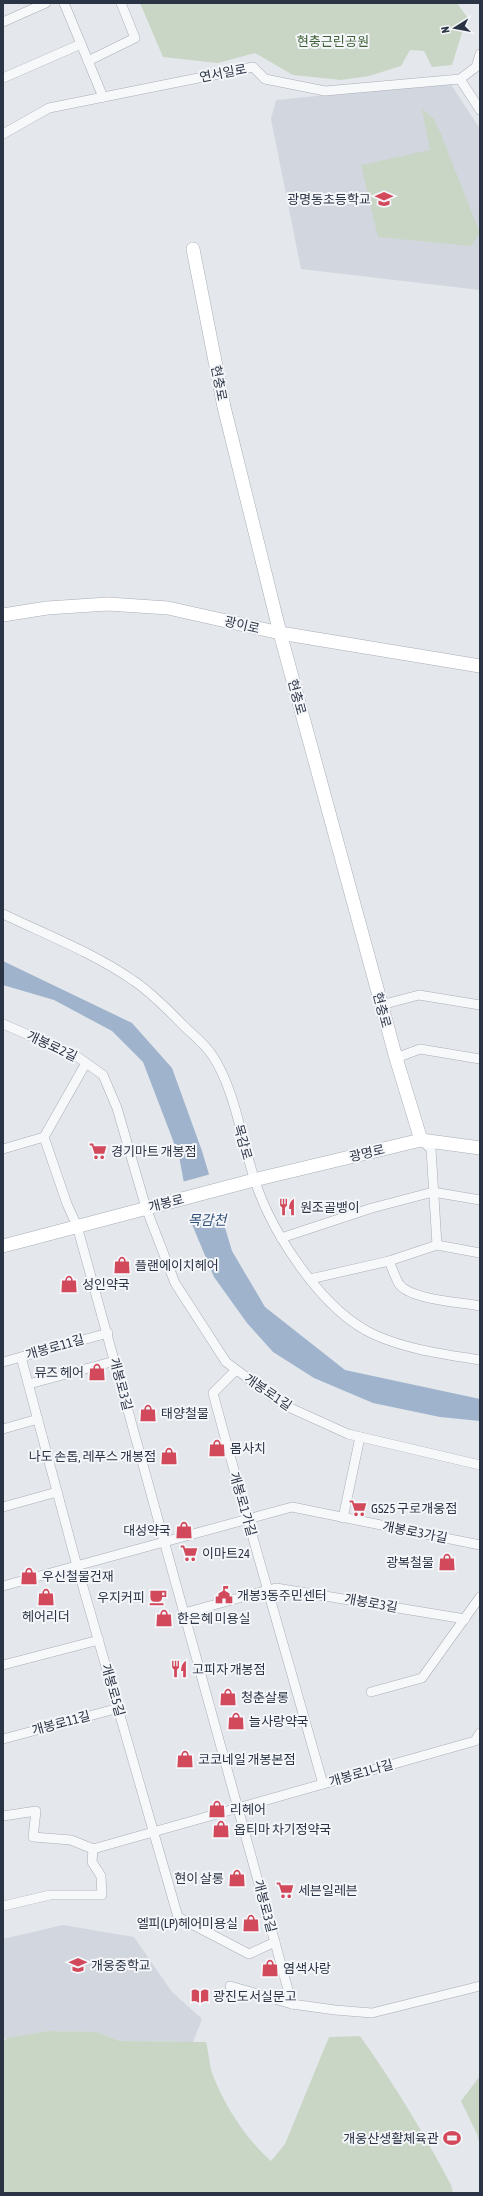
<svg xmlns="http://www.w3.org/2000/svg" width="483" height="2196" font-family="'Asap Condensed','Noto Sans KR',sans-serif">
  <rect width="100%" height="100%" fill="#e4e7ec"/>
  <!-- built -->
  <g fill="#d2d6de">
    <polygon points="450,83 480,129 480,290 301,269 271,119 276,100"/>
    <polygon points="63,1925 134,1937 172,1992 202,2019 193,2042 120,2041 96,2032 48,2031 3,2039 3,1939"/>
  </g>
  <!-- green -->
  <g fill="#c9d6c5">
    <polygon points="140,3 457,3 467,17 452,65 432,67 424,51 410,50 401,66 369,76 341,80 293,75 255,53 218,63 163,57"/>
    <polygon points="422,109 434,119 440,132 480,233 471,246 378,237 361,165 430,150"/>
    <path d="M 48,2031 L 96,2032 L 120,2041 L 206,2042 C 209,2053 209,2067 214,2078 C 226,2108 247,2140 271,2161 L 285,2144 L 329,2037 L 360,2036 C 394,2084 424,2133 451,2185 L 453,2193 L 3,2193 L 3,2041 L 8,2038 Z"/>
    <polygon points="480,2076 480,2145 477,2134 461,2101"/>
  </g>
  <!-- water -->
  <polygon fill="#9fb4cc" points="3,961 132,1023 172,1068 202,1151 232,1251 265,1307 345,1370 480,1399 480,1421 440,1417 373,1403 314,1378 273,1352 247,1323 214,1277 191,1222 179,1156 143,1062 112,1031 54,1000 3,985"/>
  <!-- pier -->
  <polygon fill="#e4e7ec" points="211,1174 223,1213 189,1222 182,1182"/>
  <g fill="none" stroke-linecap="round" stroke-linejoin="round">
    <!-- street casing -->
    <g stroke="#a9aeb7" stroke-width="10">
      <g id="street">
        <polyline points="64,3 103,97"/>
        <polyline points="3,22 46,3"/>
        <polyline points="88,61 135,38 121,3"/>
        <polyline points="3,78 81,44"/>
        <polyline points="460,79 480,110"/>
        <polyline points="3,134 49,108 253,67 265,79 325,91 460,79 476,67 480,54"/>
        <path d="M 3,914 C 47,935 94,953 134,981 C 152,993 168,1010 183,1025 C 193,1035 205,1044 212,1055 C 234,1087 242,1140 254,1178 C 271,1232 322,1311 375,1335 C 409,1350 444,1354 480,1360"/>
        <polyline points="381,1005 419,995 480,1005"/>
        <polyline points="3,1024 75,1055 103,1075 117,1108 146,1208 175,1283 226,1362 284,1405 348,1434 480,1465"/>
        <polyline points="396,1058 420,1049 480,1059"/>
        <polyline points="86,1063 44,1137 67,1204 77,1226 292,2004"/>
        <polyline points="421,1140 431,1149 437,1245"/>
        <polyline points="3,1149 44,1137"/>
        <polyline points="281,1238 372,1208 433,1192 480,1200"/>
        <path d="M 389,1261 C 392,1268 395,1277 399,1284 C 411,1300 460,1302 480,1306"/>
        <polyline points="310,1279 389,1261 437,1245 480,1253"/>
        <polyline points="21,1357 77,1566 178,1917 249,1954 275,1942"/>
        <polyline points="3,1362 108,1333"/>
        <path d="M 236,1370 L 213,1393 C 248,1524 286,1653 323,1784"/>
        <polyline points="29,1384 115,1361"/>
        <polyline points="3,1429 38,1419"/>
        <polyline points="3,1507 57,1492"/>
        <polyline points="343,1518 360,1437"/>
        <polyline points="3,1586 292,1507 480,1545"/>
        <polyline points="184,1613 276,1588 465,1619"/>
        <polyline points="3,1665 99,1640"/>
        <polyline points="371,1692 422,1678 480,1597"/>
        <polyline points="3,1739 119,1708"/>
        <polyline points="3,1816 36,1811 33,1837 71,1840 93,1849 475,1741 480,1733"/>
        <polyline points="3,1906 50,1895 102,1895 101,1876 92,1862 93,1849"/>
        <polyline points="230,1986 292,2004 335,2010 372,2013 480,1986"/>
      </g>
    </g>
    <!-- secondary casing -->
    <g stroke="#a9aeb7" stroke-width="14">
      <g id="secondary">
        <polyline points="193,249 224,407 280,633 396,1058 421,1140"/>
        <polyline points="3,615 47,608 108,604 168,608 280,633 480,666"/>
        <polyline points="3,1246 254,1180 421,1140 480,1148"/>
      </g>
    </g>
    <!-- street -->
    <use href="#street" stroke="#f7f8fa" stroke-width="9"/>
    <!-- secondary -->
    <use href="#secondary" stroke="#fff" stroke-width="13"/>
  </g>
  <!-- icons -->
  <defs>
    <g id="school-bare" transform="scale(1.38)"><path d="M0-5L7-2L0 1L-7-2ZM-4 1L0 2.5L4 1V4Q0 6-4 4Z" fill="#d1495b" stroke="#f4f6f9" stroke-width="2.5" paint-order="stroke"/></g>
    <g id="supermarket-bare" transform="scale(1.38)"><path d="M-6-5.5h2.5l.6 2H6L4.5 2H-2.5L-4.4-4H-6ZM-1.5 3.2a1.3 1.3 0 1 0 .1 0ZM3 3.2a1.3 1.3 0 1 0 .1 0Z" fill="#d1495b" stroke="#f4f6f9" stroke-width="2.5" paint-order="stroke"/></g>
    <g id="restaurant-bare" transform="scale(1.38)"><path d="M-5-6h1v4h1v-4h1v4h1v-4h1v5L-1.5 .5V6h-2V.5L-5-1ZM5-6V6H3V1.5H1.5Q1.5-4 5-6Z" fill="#d1495b" stroke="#f4f6f9" stroke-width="2.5" paint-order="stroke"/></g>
    <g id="shop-bare" transform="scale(1.38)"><path d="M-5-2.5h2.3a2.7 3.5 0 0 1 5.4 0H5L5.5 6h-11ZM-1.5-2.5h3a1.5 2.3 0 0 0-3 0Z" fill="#d1495b" stroke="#f4f6f9" stroke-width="2.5" paint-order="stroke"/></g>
    <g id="civic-bare" transform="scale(1.38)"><path d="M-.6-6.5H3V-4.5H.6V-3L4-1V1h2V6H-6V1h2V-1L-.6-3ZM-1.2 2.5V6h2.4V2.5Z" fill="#d1495b" stroke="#f4f6f9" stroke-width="2.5" paint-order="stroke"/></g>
    <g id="cafe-bare" transform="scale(1.38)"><path d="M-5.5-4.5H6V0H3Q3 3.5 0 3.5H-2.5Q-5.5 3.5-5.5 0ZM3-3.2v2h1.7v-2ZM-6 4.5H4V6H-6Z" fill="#d1495b" stroke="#f4f6f9" stroke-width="2.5" paint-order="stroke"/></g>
    <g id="library-bare" transform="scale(1.38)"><path d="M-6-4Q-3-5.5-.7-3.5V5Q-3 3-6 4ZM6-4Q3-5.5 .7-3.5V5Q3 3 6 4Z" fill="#d1495b" stroke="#f4f6f9" stroke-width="2.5" paint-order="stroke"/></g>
    <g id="stadium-bare" transform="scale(1.38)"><path d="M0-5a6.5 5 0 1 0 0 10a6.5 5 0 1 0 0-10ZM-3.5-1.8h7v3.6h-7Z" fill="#d1495b" stroke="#f4f6f9" stroke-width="2.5" paint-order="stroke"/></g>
  </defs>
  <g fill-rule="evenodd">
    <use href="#school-bare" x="384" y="199"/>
    <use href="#supermarket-bare" x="98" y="1151"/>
    <use href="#restaurant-bare" x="287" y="1207"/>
    <use href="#shop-bare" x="122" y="1265"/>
    <use href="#shop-bare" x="69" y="1284"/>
    <use href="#shop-bare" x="97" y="1372"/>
    <use href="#shop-bare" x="148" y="1413"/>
    <use href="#shop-bare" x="217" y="1448"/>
    <use href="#shop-bare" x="169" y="1456"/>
    <use href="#supermarket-bare" x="358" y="1508"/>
    <use href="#shop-bare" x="184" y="1530"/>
    <use href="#supermarket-bare" x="189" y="1553"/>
    <use href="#shop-bare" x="447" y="1562"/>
    <use href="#shop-bare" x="29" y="1576"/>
    <use href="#civic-bare" x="224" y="1595"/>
    <use href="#shop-bare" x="46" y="1597"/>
    <use href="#cafe-bare" x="158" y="1597"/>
    <use href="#shop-bare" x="164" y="1618"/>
    <use href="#restaurant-bare" x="179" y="1669"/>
    <use href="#shop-bare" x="228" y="1697"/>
    <use href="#shop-bare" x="236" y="1721"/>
    <use href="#shop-bare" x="185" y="1759"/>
    <use href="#shop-bare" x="217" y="1809"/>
    <use href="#shop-bare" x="221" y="1829"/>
    <use href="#shop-bare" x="237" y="1878"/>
    <use href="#supermarket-bare" x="285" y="1890"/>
    <use href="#shop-bare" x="251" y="1923"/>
    <use href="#school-bare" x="78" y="1965"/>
    <use href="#shop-bare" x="270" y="1968"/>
    <use href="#library-bare" x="200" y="1996"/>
    <use href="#stadium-bare" x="452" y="2138"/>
  </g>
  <g text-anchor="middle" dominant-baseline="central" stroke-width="4" stroke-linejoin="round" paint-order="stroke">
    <!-- park labels -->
    <g font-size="13" fill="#3f6138" stroke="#f4f6f9">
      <text x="333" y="41">현충근린공원</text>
    </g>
    <!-- street labels -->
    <g font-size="13" fill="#2b3445" stroke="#f4f6f9">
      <text transform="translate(223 73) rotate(-11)">연서일로</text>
      <text transform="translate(219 383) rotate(79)">현충로</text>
      <text transform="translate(242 625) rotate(13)">광이로</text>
      <text transform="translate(297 697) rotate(75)">현충로</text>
      <text transform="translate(382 1010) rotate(75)">현충로</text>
      <text transform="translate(52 1046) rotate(25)">개봉로2길</text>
      <text transform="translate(243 1142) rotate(74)">목감로</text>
      <text transform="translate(367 1153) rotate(-13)">광명로</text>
      <text transform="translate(166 1203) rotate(-14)">개봉로</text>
      <text transform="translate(55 1347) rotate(-16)">개봉로11길</text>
      <text transform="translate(121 1384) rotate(75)">개봉로3길</text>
      <text transform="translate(268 1392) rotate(34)">개봉로1길</text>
      <text transform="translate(243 1504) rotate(74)">개봉로1가길</text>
      <text transform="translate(415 1532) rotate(11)">개봉로3가길</text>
      <text transform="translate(371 1603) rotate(10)">개봉로3길</text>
      <text transform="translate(113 1690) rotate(74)">개봉로5길</text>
      <text transform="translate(61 1723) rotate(-15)">개봉로11길</text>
      <text transform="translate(361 1773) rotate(-16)">개봉로1나길</text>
      <text transform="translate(265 1906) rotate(75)">개봉로3길</text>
    </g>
    <!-- poi labels -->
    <g font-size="13" fill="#2b3445" stroke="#f4f6f9" text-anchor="start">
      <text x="371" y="199" text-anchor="end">광명동초등학교</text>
      <text x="111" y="1151">경기마트 개봉점</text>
      <text x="300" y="1207">원조골뱅이</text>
      <text x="135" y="1265">플랜에이치헤어</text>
      <text x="82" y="1284">성인약국</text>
      <text x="84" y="1372" text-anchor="end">뮤즈 헤어</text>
      <text x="161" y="1413">태양철물</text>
      <text x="230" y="1448">몸사치</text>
      <text x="156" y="1456" text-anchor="end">나도 손톱, 레푸스 개봉점</text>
      <text x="371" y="1508">GS25 구로개웅점</text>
      <text x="171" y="1530" text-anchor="end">대성약국</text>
      <text x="202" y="1553">이마트24</text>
      <text x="434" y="1562" text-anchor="end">광복철물</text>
      <text x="42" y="1576">우신철물건재</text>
      <text x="237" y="1595">개봉3동주민센터</text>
      <text x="145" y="1597" text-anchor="end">우지커피</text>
      <text x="46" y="1616" text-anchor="middle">헤어리더</text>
      <text x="177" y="1618">한은혜 미용실</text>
      <text x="192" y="1669">고피자 개봉점</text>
      <text x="241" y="1697">청춘살롱</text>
      <text x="249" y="1721">늘사랑약국</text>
      <text x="198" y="1759">코코네일 개봉본점</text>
      <text x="230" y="1809">리헤어</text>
      <text x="234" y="1829">옵티마 차기정약국</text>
      <text x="224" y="1878" text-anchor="end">현이 살롱</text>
      <text x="298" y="1890">세븐일레븐</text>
      <text x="238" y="1923" text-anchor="end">엘피(LP)헤어미용실</text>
      <text x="91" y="1965">개웅중학교</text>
      <text x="283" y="1968">염색사랑</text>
      <text x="213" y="1996">광진도서실문고</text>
      <text x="439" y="2138" text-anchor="end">개웅산생활체육관</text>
    </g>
    <!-- water labels -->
    <g font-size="14" font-style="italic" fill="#34527a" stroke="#f4f6f9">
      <text x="207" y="1220">목감천</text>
    </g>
  </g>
  <!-- border -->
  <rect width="483" height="2196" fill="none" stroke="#2b3445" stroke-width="8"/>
  <!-- north arrow -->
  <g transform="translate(455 28) rotate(259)" stroke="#f4f6f9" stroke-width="3" paint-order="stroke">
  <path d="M0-3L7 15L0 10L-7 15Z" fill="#2b3445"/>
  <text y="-6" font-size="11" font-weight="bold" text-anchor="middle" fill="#2b3445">N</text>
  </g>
</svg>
